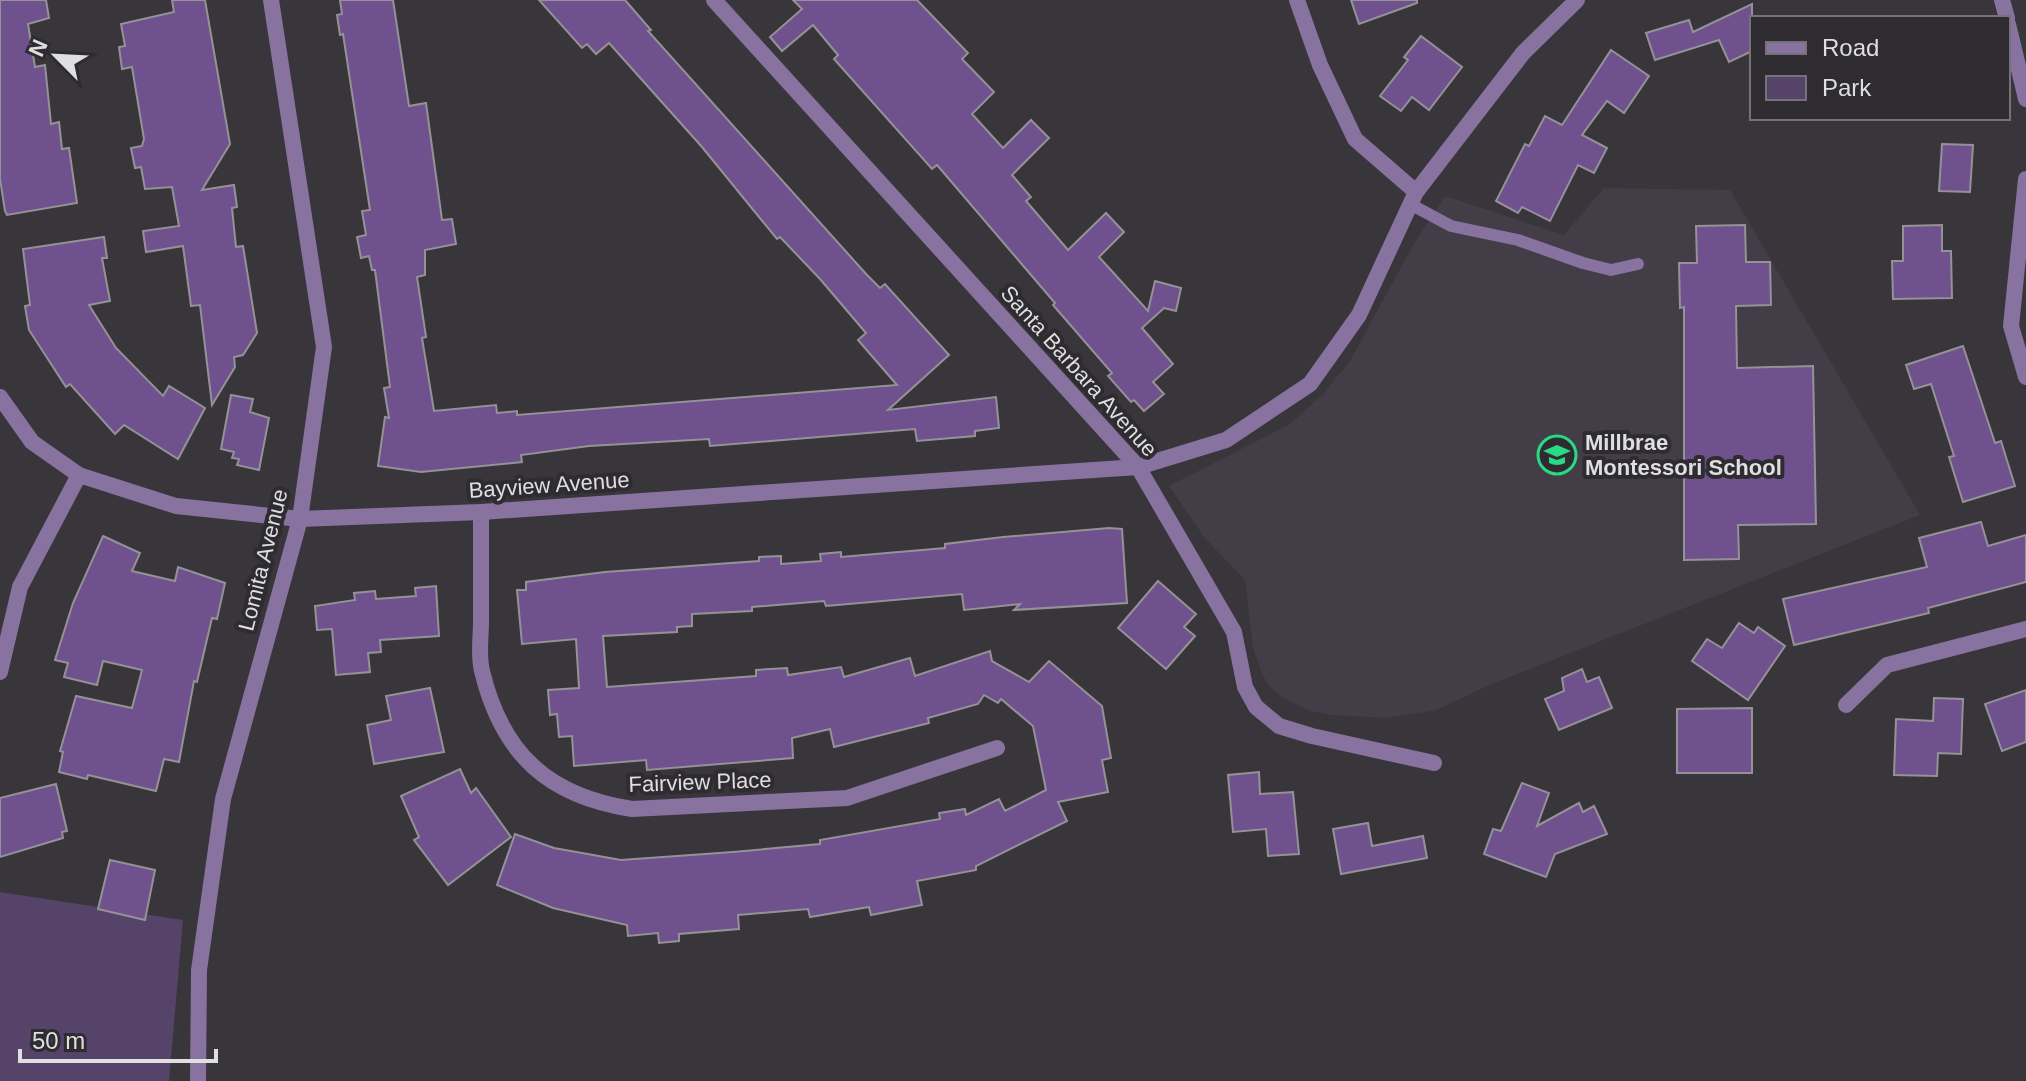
<svg xmlns="http://www.w3.org/2000/svg" width="2026" height="1081" font-family="Helvetica,sans-serif">
  <rect width="100%" height="100%" fill="#38363a"/>
  <!-- built -->
  <polygon fill="#423d47" points="1604,188 1730,190 1920,515 1487,686 1437,710 1386,718 1331,715 1307,710 1284,698 1268,685 1261,671 1253,648 1245,580 1204,537 1169,486 1290,424 1324,393 1350,361 1413,245 1445,196 1564,235"/>
  <!-- green -->
  <polygon fill="#554369" points="0,892 183,920 169,1081 0,1081"/>
  <!-- building -->
  <g fill="#6f518e" stroke="#949297" stroke-width="2">
    <polygon points="0,0 46,0 49,18 28,24 35,67 45,65 51,124 59,122 62,149 69,148 77,203 7,215 5,211 0,179"/>
    <polygon points="172,0 205,0 230,144 202,190 234,185 237,207 232,208 236,247 243,246 257,333 243,355 234,357 235,367 212,405 200,305 191,306 183,246 146,252 143,231 179,226 172,187 145,189 141,167 135,168 131,148 142,146 144,139 132,67 122,69 119,47 125,46 121,24 174,12"/>
    <polygon points="340,0 393,0 409,106 426,103 442,220 452,219 456,244 425,250 425,275 417,277 426,337 422,338 434,411 496,405 497,413 517,411 517,415 897,385 858,340 866,333 820,279 780,237 777,239 702,147 609,43 596,54 587,44 582,48 539,0 625,0 651,30 648,31 867,275 880,288 885,284 949,355 888,410 996,397 999,428 975,431 975,436 917,441 915,429 710,446 709,439 589,446 521,455 522,462 421,472 378,466 385,417 389,418 384,388 390,387 375,270 372,270 369,256 361,258 357,237 366,235 362,211 370,210 343,34 340,35 337,15 342,14"/>
    <polygon points="793,0 917,0 968,53 962,59 994,92 972,114 1003,148 1031,120 1049,138 1012,175 1031,197 1026,201 1068,250 1106,213 1124,232 1099,257 1148,311 1155,281 1181,288 1176,311 1164,308 1142,328 1173,364 1153,382 1164,394 1144,411 1134,400 1131,402 1108,376 1112,373 1053,305 1055,303 937,165 932,169 834,59 838,55 813,25 782,51 770,37 802,9"/>
    <polygon points="1351,0 1417,0 1417,3 1359,24"/>
    <polygon points="1752,4 1752,51 1729,62 1719,40 1655,60 1646,33 1689,20 1693,32"/>
    <polygon points="1421,36 1462,67 1429,110 1412,97 1401,111 1380,96 1408,60 1404,57"/>
    <polygon points="1611,50 1649,76 1624,113 1607,101 1582,135 1607,148 1594,173 1578,165 1550,221 1522,207 1518,213 1496,201 1525,144 1529,146 1545,116 1562,125"/>
    <polygon points="1942,144 1973,145 1970,192 1939,191"/>
    <polygon points="1745,225 1746,262 1770,262 1771,305 1736,306 1737,368 1813,366 1816,524 1738,525 1739,559 1684,560 1684,307 1680,308 1679,263 1697,263 1696,226"/>
    <polygon points="1942,225 1942,251 1951,251 1952,298 1893,299 1892,261 1903,261 1903,226"/>
    <polygon points="104,237 107,258 102,258 110,301 89,305 116,348 163,396 169,386 205,408 178,459 124,425 115,434 70,384 66,387 29,330 25,306 30,305 23,249"/>
    <polygon points="1963,346 1995,443 2001,441 2015,486 1963,502 1949,457 1954,456 1931,384 1914,389 1906,365"/>
    <polygon points="231,395 253,399 250,412 269,418 259,470 237,465 239,459 232,458 234,452 221,449"/>
    <polygon points="1981,522 1988,546 2026,535 2026,582 1928,608 1929,613 1794,645 1783,599 1927,567 1919,538"/>
    <polygon points="1109,528 1122,529 1127,603 1014,610 1020,604 964,610 962,594 826,606 824,601 752,607 752,611 692,614 692,626 677,627 677,632 603,636 607,687 756,676 756,670 787,668 788,675 841,667 844,677 910,658 915,676 990,651 992,661 1029,682 1049,661 1102,706 1111,758 1102,760 1108,792 1058,802 1067,821 976,866 976,870 917,881 922,905 871,915 869,907 810,917 808,909 738,915 739,929 679,934 679,941 659,943 658,933 628,936 627,925 553,908 497,885 515,834 554,848 621,860 733,852 820,844 820,840 940,819 939,813 965,809 966,815 999,799 1005,811 1046,790 1033,726 1001,699 998,703 984,695 978,704 928,718 929,723 834,747 830,729 792,738 793,758 647,770 646,760 574,766 572,736 559,737 557,714 550,715 548,690 579,688 576,639 522,644 517,590 526,590 526,582 605,572 759,561 759,557 781,556 781,564 821,561 820,554 841,552 841,557 945,548 945,544 1003,537"/>
    <polygon points="103,536 140,553 132,571 175,581 178,567 225,583 217,619 212,618 197,682 194,681 179,762 164,759 156,791 88,775 87,779 59,772 63,752 60,751 76,696 132,708 142,670 103,661 97,685 64,677 68,663 55,660 73,603"/>
    <polygon points="1158,581 1196,614 1184,627 1195,636 1166,669 1118,628"/>
    <polygon points="436,586 439,636 380,640 381,652 368,653 370,672 336,675 332,629 317,630 315,606 355,600 354,593 375,591 376,599 416,596 415,588"/>
    <polygon points="1739,623 1754,633 1758,627 1785,646 1748,700 1692,661 1707,639 1722,648"/>
    <polygon points="1582,669 1587,682 1599,677 1612,708 1559,730 1545,699 1564,691 1562,678"/>
    <polygon points="430,688 444,752 374,764 367,725 391,720 386,696"/>
    <polygon points="2026,690 2026,742 2002,751 1985,704"/>
    <polygon points="1934,698 1963,699 1961,754 1938,753 1937,776 1894,775 1896,719 1933,721"/>
    <polygon points="1752,708 1752,773 1677,773 1677,709"/>
    <polygon points="460,769 471,793 476,788 511,837 448,885 414,840 419,837 401,796"/>
    <polygon points="1259,772 1260,794 1293,792 1299,854 1268,856 1266,829 1233,832 1228,775"/>
    <polygon points="1522,783 1549,793 1537,826 1579,803 1583,812 1594,806 1607,834 1555,854 1546,877 1484,854 1493,829 1501,831"/>
    <polygon points="56,784 67,831 62,832 63,838 0,857 0,798"/>
    <polygon points="1368,823 1372,846 1423,836 1427,858 1341,874 1333,829"/>
    <polygon points="110,860 155,870 145,920 98,909"/>
  </g>
  <g fill="none" stroke-linecap="round" stroke-linejoin="round">
    <!-- lane -->
    <polyline stroke="#8873a0" stroke-width="12" points="1410,204 1451,226 1518,240 1583,263 1611,270 1638,264"/>
    <!-- street -->
    <g stroke="#8873a0" stroke-width="16">
      <polyline points="714,0 1138,467 1234,632 1245,687 1256,707 1279,726 1312,736 1434,763"/>
      <polyline points="1297,0 1320,65 1355,139 1416,192"/>
      <polyline points="2002,0 2007,18"/>
      <polyline points="2008,24 2026,99"/>
      <polyline points="2026,179 2011,326 2026,377"/>
      <polyline points="0,397 32,442 79,475 176,506 300,519 481,512 1138,467 1226,440 1310,384 1359,315 1416,192 1523,53 1577,0"/>
      <path d="M 481,512 C 481,548 481,585 481,622 C 481,637 478,656 482,671 C 502,754 548,796 632,809 L 847,798 L 997,748"/>
      <polyline points="0,672 20,587 79,475"/>
      <polyline points="1846,705 1887,665 2026,629"/>
      <polyline points="198,1081 199,970 223,799 300,519 324,347 271,0"/>
    </g>
  </g>
  <!-- icons -->
  <defs>
    <g id="school-ring" transform="scale(2)"><circle r="9.5" fill="#2e2c30" stroke="#2bd884" stroke-width="1.5"/><path d="M0-5L7-2L0 1L-7-2ZM-4 1L0 2.5L4 1V4Q0 6-4 4Z" fill="#2bd884"/></g>
  </defs>
  <g fill-rule="evenodd">
    <use href="#school-ring" x="1557" y="455"/>
  </g>
  <g text-anchor="middle" dominant-baseline="central" stroke-width="8" stroke-linejoin="round" paint-order="stroke">
    <!-- street labels -->
    <g font-size="22" fill="#dfdee1" stroke="#2e2c30">
      <text transform="translate(1079 371) rotate(48)">Santa Barbara Avenue</text>
      <text transform="translate(549 485) rotate(-4)">Bayview Avenue</text>
      <text transform="translate(263 560) rotate(-76)">Lomita Avenue</text>
      <text transform="translate(700 782) rotate(-2)">Fairview Place</text>
    </g>
    <!-- poi labels -->
    <g font-size="22" font-weight="bold" fill="#dfdee1" stroke="#2e2c30" text-anchor="start">
      <text x="1585" y="442">Millbrae<tspan x="1585" dy="25">Montessori School</tspan></text>
    </g>
  </g>
  <!-- legend -->
  <rect x="1750" y="16" width="260" height="104" fill="#2e2c30" stroke="#757377" stroke-width="2"/>
  <rect x="1766" y="42" width="40" height="12" fill="#8873a0" stroke="#757377" stroke-width="2"/>
  <text x="1822" y="56" font-size="24" fill="#dfdee1">Road</text>
  <rect x="1766" y="76" width="40" height="24" fill="#554369" stroke="#757377" stroke-width="2"/>
  <text x="1822" y="96" font-size="24" fill="#dfdee1">Park</text>
  <!-- north arrow -->
  <g transform="translate(56 56) rotate(294)" stroke="#2e2c30" stroke-width="6" paint-order="stroke">
  <path d="M0-6L14 30L0 20L-14 30Z" fill="#dfdee1"/>
  <text y="-12" font-size="22" font-weight="bold" text-anchor="middle" fill="#dfdee1">N</text>
  </g>
  <!-- scale -->
  <path d="M20 1049v12h196v-12" fill="none" stroke="#dfdee1" stroke-width="4"/>
  <text x="32" y="1049" font-size="24" fill="#dfdee1" stroke="#2e2c30" stroke-width="6" paint-order="stroke">50 m</text>
</svg>
